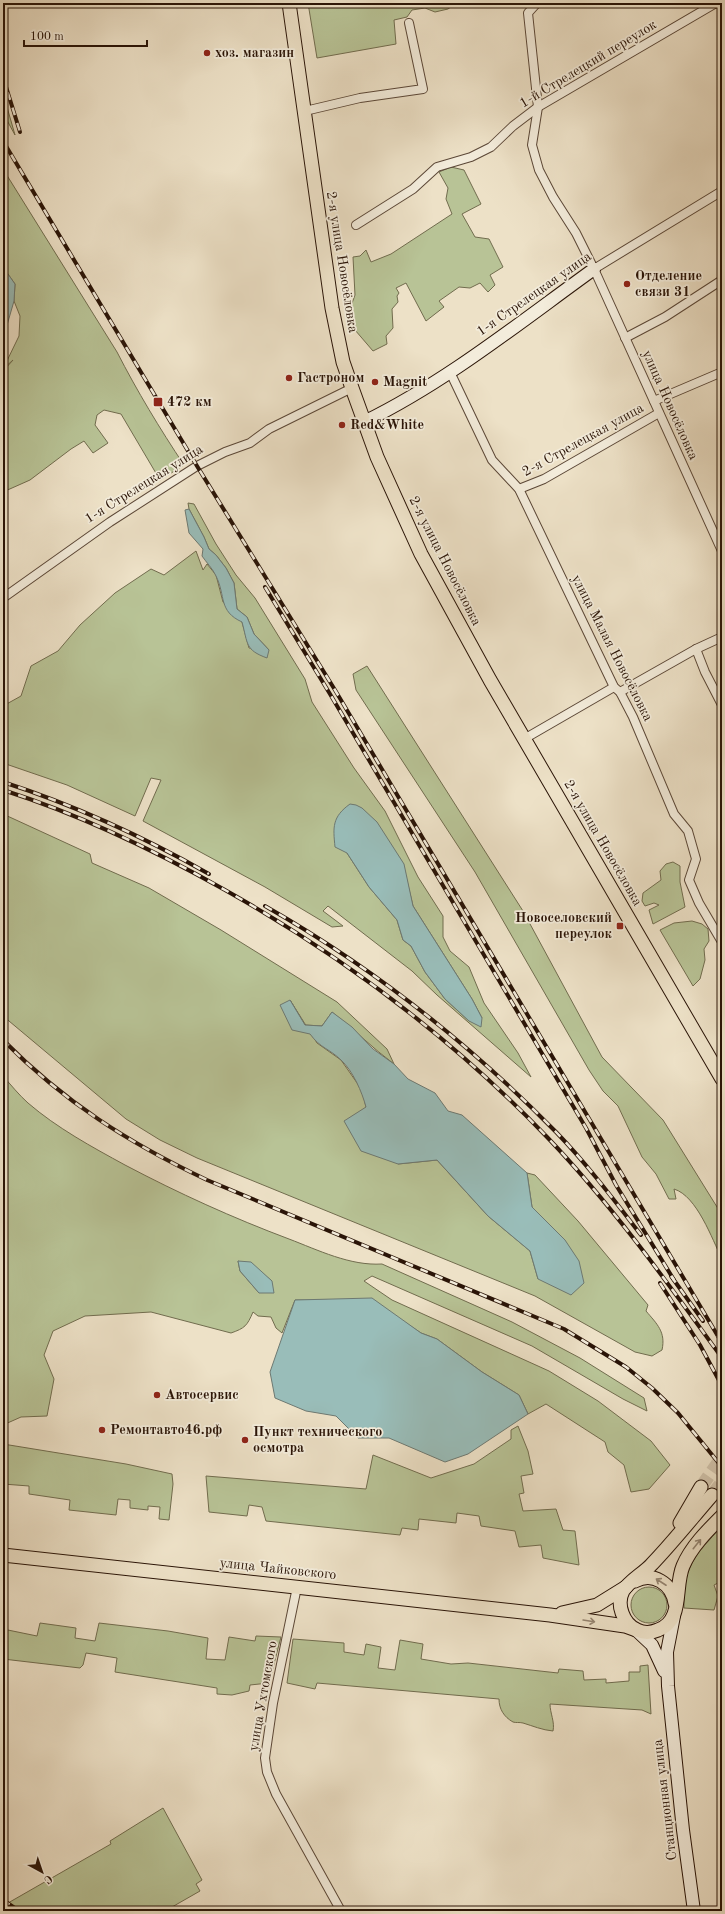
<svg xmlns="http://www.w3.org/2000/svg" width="725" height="1914" font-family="'Old Standard TT',serif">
  <rect width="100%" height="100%" fill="#ede1c7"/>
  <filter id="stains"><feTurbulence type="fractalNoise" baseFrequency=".005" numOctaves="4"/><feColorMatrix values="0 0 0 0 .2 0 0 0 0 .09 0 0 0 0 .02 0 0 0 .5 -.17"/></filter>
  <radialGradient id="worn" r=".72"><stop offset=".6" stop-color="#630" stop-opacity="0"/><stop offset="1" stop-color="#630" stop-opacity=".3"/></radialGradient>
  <!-- green -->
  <g fill="#b8c396" stroke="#716c4e" fill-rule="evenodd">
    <polygon points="308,3 456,3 448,9 435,12 425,8 412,10 407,17 394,20 396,44 317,58"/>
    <polygon points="3,93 15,135 3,113"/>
    <polygon points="451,167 464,170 481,204 462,214 475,237 489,239 503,267 490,275 495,285 488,292 480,283 470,288 459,287 439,301 444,307 426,321 406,283 396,288 399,293 397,296 398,302 392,309 393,328 386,336 387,344 373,351 355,330 351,306 355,295 353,257 360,256 366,250 371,262 391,254 452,214 446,199 448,188 439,172"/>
    <path d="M 3,169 L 117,352 C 137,391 160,429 184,465 L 160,480 L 121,414 L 104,410 L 97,415 L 95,425 L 108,443 L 93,453 L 84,441 L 71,449 L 30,480 L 3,492 L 3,394 L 6,368 L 13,360 L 3,369 L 19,336 L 20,316 L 14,301 L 15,284 L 3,267 Z"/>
    <path d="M 188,503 L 194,504 L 216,544 L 236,575 L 255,598 L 305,679 L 312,702 L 354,768 L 385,811 L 418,877 L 443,916 L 443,937 L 450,951 L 469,967 L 484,1003 L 518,1053 L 531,1077 L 437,995 L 412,971 L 328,906 L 323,911 L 343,926 L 332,927 L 265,887 L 143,821 L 161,780 L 151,778 L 135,816 L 67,785 L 3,763 L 3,706 L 21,696 L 31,666 L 58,651 L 80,625 L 115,593 L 151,569 L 164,575 L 196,551 L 203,570 L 207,564 L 216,575 L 223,602 L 242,622 L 249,648 L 269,650 L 254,634 L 247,617 L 237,609 L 234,583 L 226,568 L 216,555 L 209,549 L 204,537 L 189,509 ZM 391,846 L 403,864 L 413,906 L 472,999 L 482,1018 L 469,1021 L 445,999 L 425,972 L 411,946 L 403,940 L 397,920 L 369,887 L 347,853 Z"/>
    <path d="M 367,666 L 523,911 L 602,1057 L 663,1120 L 722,1215 L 722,1259 C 712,1239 697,1196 674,1189 L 676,1199 L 669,1199 L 656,1174 L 642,1157 L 618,1106 L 603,1091 L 589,1070 L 475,872 L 356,690 L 353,674 Z"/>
    <path d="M 3,814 L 90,854 L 92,863 L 149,888 L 221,930 L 337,1002 L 387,1049 L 394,1064 C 372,1048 354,1029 332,1012 L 322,1026 L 305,1025 L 290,1000 L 317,1043 L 341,1060 L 362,1090 L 366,1107 L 398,1164 L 437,1160 L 488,1216 L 530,1251 L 538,1279 L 565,1240 L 532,1207 L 527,1173 L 535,1175 L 578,1221 L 648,1305 L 646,1311 C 657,1324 666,1332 662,1350 L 652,1356 L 635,1352 L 535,1296 L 197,1158 L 160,1140 L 126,1119 L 3,1016 Z"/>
    <polygon points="673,862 680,866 680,882 685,907 653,924 649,910 659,905 654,903 645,906 642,901 643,893 661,880 660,871 666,864"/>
    <polygon points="692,921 702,924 708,929 709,941 704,949 705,960 700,979 693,986 660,930 674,923"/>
    <path d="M 3,1076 C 11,1085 19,1095 28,1103 C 57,1128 92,1147 125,1165 C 178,1193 233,1218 289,1239 C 318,1250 350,1266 382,1264 L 512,1322 L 580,1358 L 644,1398 L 647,1411 L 623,1399 L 532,1346 L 372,1276 L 364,1281 L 392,1300 L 549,1371 L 598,1401 L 651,1441 L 670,1465 L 649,1489 L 631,1492 L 624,1465 L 608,1452 L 605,1442 L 546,1404 L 528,1414 L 519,1395 L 482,1372 L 437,1339 L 421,1333 L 406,1323 L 327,1300 L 295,1300 L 282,1333 L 276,1328 L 271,1317 L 258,1316 L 253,1312 C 247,1326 245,1328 231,1333 L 151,1312 L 85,1316 L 53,1331 L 44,1355 L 54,1379 L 47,1416 L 21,1417 L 3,1425 ZM 238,1261 L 263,1274 L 272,1281 L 259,1293 L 240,1271 Z"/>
    <polygon points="518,1426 528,1451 533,1474 521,1476 524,1493 519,1494 523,1511 556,1509 563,1530 575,1531 579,1565 543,1558 541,1545 519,1547 515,1531 481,1526 479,1516 457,1513 456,1523 419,1519 418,1530 402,1528 400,1535 266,1521 262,1507 249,1505 247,1516 209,1512 206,1476 366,1489 373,1455 431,1478 474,1464 511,1439 511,1430"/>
    <polygon points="3,1444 126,1464 172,1474 173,1484 169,1520 159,1519 160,1507 148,1506 148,1510 130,1508 130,1500 118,1499 116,1515 69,1510 70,1500 29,1494 29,1486 3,1484"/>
    <path d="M 722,1526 L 722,1581 L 714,1585 L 718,1596 L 714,1610 L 684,1608 C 683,1565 695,1556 722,1526 Z"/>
    <circle cx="649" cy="1605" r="18"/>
    <polygon points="40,1623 76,1628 75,1638 95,1641 99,1623 168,1631 208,1638 206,1659 225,1660 229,1637 255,1641 256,1636 281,1637 269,1683 250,1685 249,1691 232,1695 217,1694 217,1688 115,1672 117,1658 86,1653 83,1665 80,1668 3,1659 3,1629 37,1636"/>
    <path d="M 293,1639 L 344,1643 L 344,1652 L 364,1655 L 366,1644 L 381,1647 L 378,1668 L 395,1670 L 400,1640 L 423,1644 L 421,1659 L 451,1664 L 468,1663 L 558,1673 L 559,1669 L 583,1671 L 584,1680 L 606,1679 L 606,1683 L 629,1681 L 629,1672 L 640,1672 L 640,1666 L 648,1665 L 651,1714 L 642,1710 L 550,1704 C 550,1713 555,1722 553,1731 C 542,1730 533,1726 523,1723 C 519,1722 516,1723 513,1722 C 504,1717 499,1709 499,1699 L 317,1683 L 315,1689 L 287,1683 Z"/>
    <polygon points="163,1808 202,1880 196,1884 200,1891 165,1911 3,1911 8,1903 111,1844 110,1841"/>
  </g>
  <!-- water -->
  <g fill="#99bdb9" stroke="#6d7972">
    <polygon points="3,267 15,284 14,301 3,339"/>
    <path d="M 189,509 L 204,537 L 209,549 L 216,555 L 226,568 L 234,583 L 237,609 L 247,617 L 254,634 L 269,650 L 267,658 C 245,650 248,644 242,622 C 218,611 226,596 216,576 C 213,569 206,562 202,556 L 203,549 L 189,533 L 185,510 Z"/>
    <path d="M 350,804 L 356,805 L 362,808 L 377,822 L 404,864 L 413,906 L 472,999 L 482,1018 L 481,1027 L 469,1021 L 445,999 L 425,972 L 411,946 L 403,940 L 397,920 L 369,887 L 347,853 L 335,847 C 333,827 332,817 350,804 Z"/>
    <path d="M 290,1000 L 305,1025 L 322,1026 L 332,1012 L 352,1027 L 373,1049 L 394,1064 L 408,1079 L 435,1093 L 448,1111 L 462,1115 L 527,1173 L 532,1207 L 565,1240 L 579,1261 L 584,1283 L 571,1295 L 538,1279 L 530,1251 L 488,1216 L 437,1160 L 398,1164 L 361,1151 L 344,1121 L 366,1107 C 362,1092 353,1071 341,1060 C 330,1049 320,1048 310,1034 L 292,1030 L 280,1005 Z"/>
    <polygon points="238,1261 251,1262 272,1281 274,1293 259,1293 240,1271"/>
    <polygon points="372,1298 421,1333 437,1339 482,1372 519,1395 528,1414 468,1454 445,1462 389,1438 358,1438 336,1416 306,1411 275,1398 270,1372 295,1300"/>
  </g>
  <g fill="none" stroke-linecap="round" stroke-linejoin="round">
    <!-- primary-tunnel -->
    <g stroke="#d0c2aa" stroke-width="13" stroke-dasharray="13 6" stroke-linecap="butt">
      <polyline points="701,1487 722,1457"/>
      <polyline points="712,1495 722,1482"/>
    </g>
    <!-- street casing -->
    <g stroke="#5b4737" stroke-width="10">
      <g id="street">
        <polyline points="537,3 528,13 538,107 532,145 539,170 553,197 576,233 594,269 722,551"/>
        <polyline points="305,111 360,98 423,89 409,23"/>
        <polyline points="356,225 413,189 437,167 471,157 491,147 513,126 538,107 716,3"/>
        <polyline points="594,269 722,191"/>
        <polyline points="625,338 665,317 722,280"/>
        <polyline points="450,372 492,460 519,489 614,687 620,692 633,717 674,814 688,831 696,859 689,880 699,903 722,942"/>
        <polyline points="654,401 722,372"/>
        <polyline points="519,489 544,479 659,413"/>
        <polyline points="3,598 110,522 197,466 225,452 250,443 269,429 352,388"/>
        <polyline points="696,649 705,672 722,705"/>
        <polyline points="620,692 696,649 722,637"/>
        <polyline points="524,739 614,687"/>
        <polyline points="297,1587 273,1703 265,1758 267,1772 276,1794 341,1911"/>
      </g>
    </g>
    <!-- secondary casing -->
    <g stroke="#2a1407" stroke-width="14">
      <g id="secondary">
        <path d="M 364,422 C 446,382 519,323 594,269"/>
        <polyline points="674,1616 667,1652 668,1686 683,1830 694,1911"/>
        <polyline points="636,1630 652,1645 664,1671"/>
      </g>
    </g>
    <!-- primary casing -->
    <g stroke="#2a1407" stroke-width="15">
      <g id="primary">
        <polyline points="289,3 332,308 343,362 352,388 377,457 421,554 490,680 722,1079"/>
        <path d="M 712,1495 C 692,1518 673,1542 652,1564 C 644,1573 629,1581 623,1591 C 616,1604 623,1624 637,1630 C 643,1633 651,1633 658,1630 C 684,1621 674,1587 683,1566 C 691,1547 707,1531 722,1516"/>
        <polyline points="680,1523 701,1487"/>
        <polyline points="3,1555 550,1615 625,1626 636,1630"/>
        <path d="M 635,1581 C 653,1571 672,1584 675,1603"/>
        <polyline points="562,1613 597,1605 626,1587"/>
      </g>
    </g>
    <!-- street -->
    <use href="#street" stroke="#f3ecdb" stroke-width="8"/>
    <!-- secondary -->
    <use href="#secondary" stroke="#f3ecdb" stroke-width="12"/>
    <!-- primary -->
    <use href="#primary" stroke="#ede1c7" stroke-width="13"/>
    <!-- rail casing -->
    <g stroke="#2a1407" stroke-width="4">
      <g id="rail">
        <polyline points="3,77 20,132"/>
        <polyline points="3,141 197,466 335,690 722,1343"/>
        <polyline points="265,587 330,694 586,1128 616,1185 674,1280"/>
        <path d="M 3,782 C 74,805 144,837 209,874"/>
        <path d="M 3,790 C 81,815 154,850 225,890 C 344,957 453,1039 547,1137 C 612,1205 667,1282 722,1358"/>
        <path d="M 265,906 C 372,967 470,1044 556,1132 C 587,1164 614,1200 641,1235"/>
        <path d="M 3,1040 C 64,1102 129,1143 207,1180 L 564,1329 L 626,1367 L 652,1388 L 678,1413 L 722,1467"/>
        <polyline points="671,1276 703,1321"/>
        <polyline points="660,1283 700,1345 722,1386"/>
        <polyline points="3,1900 19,1911"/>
        <polyline points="3,1908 7,1911"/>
      </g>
    </g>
    <!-- rail -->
    <use href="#rail" stroke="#f3ecdb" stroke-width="2.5" stroke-dasharray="8" stroke-linecap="butt"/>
  </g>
  <!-- one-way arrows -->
  <defs><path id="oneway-shaft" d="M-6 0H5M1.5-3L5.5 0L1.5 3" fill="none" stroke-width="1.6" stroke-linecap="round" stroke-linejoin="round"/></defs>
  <g stroke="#958571">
    <use href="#oneway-shaft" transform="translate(697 1544) rotate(-51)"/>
    <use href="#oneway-shaft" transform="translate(661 1582) rotate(-147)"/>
    <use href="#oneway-shaft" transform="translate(589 1621) rotate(9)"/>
  </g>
  <!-- markers -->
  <g fill="#8f2418" stroke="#f3ecdb" stroke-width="1.5">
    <circle cx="207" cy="53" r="4"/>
    <circle cx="627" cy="284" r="4"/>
    <circle cx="289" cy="378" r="4"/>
    <circle cx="375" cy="382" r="4"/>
    <rect x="153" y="397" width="10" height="10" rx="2"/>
    <circle cx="342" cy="425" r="4"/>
    <rect x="616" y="922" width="8" height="8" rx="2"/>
    <circle cx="157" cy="1395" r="4"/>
    <circle cx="102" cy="1430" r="4"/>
    <circle cx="245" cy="1440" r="4"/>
  </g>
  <g text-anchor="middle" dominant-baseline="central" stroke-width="3.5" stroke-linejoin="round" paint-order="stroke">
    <!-- poi labels -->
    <g font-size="14" font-weight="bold" fill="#2a1407" stroke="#f3ecdb" text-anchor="start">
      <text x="215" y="53">хоз. магазин</text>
      <text x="635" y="276">Отделение<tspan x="635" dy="16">связи 31</tspan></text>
      <text x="297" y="378">Гастроном</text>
      <text x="383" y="382">Magnit</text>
      <text x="167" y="402">472 км</text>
      <text x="350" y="425">Red&amp;White</text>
      <text x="612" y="918" text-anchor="end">Новоселовский<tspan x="612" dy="16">переулок</tspan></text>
      <text x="165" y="1395">Автосервис</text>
      <text x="110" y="1430">Ремонтавто46.рф</text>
      <text x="253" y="1432">Пункт технического<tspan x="253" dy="16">осмотра</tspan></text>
    </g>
    <!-- street labels -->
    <g font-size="14" fill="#2a1407" stroke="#f3ecdb">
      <text transform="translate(588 64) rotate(-31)">1-й Стрелецкий переулок</text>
      <text transform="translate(342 262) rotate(81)">2-я улица Новосёловка</text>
      <text transform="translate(534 294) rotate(-35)">1-я Стрелецкая улица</text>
      <text transform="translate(670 405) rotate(66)">улица Новосёловка</text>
      <text transform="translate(583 440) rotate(-29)">2-я Стрелецкая улица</text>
      <text transform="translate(144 484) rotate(-32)">1-я Стрелецкая улица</text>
      <text transform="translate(445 561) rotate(63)">2-я улица Новосёловка</text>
      <text transform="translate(612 648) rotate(63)">улица Малая Новосёловка</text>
      <text transform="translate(603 843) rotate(60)">2-я улица Новосёловка</text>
      <text transform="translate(278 1569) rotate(6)">улица Чайковского</text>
      <text transform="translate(263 1696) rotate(-80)">улица Ухтомского</text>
      <text transform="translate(665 1800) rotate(-97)">Станционная улица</text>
    </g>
  </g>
  <!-- margin -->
  <rect width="725" height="1914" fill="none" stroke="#ede1c7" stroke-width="16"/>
  <rect x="4" y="4" width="717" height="1906" fill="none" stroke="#2a1407" stroke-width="2"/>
  <rect x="8" y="8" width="709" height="1898" fill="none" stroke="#2a1407"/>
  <!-- north arrow -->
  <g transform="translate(42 1872) rotate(140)" stroke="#f3ecdb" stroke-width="3" paint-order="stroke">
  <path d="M0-3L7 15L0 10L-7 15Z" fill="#2a1407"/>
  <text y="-6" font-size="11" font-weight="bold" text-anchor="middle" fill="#2a1407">С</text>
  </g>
  <!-- scale -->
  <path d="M24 40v6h123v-6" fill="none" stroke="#2a1407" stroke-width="2"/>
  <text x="30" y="40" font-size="12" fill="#2a1407" stroke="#f3ecdb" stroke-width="3" paint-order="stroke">100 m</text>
  <rect width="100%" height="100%" filter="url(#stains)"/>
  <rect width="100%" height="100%" fill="url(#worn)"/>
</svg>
